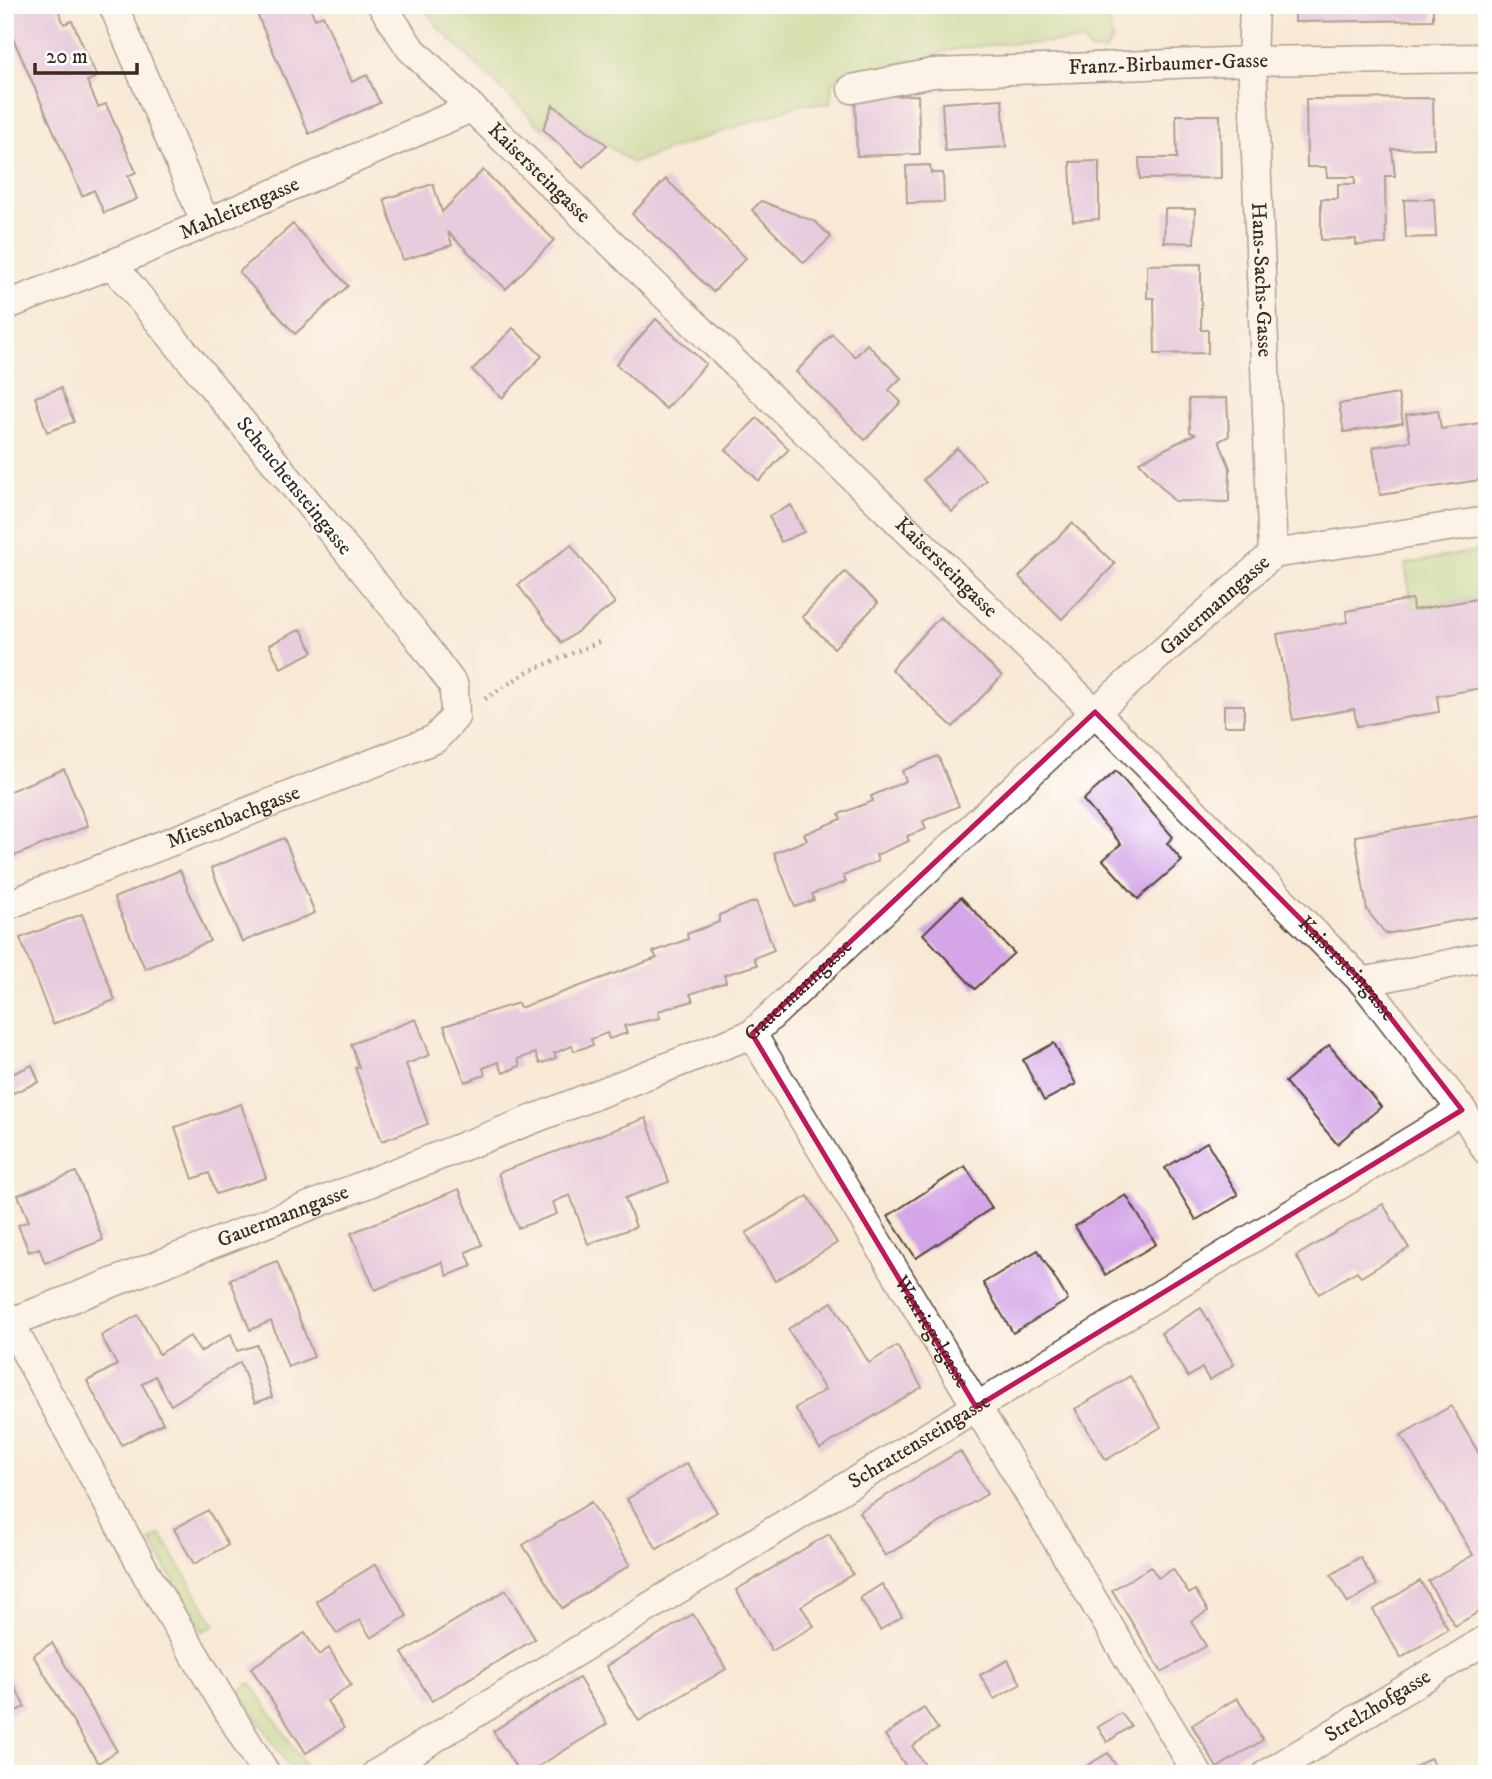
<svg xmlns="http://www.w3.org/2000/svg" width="1492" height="1779" font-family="'IM FELL DW Pica',serif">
  <rect width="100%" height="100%" fill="#fff"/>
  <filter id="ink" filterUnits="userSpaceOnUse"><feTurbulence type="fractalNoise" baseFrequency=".0143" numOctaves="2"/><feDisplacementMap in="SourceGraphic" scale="14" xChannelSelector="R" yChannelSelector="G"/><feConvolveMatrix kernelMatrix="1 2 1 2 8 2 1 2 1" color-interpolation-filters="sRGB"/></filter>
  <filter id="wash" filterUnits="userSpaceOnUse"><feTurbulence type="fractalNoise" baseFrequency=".00686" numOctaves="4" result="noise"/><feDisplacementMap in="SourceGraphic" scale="28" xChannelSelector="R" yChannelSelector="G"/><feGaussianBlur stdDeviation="1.57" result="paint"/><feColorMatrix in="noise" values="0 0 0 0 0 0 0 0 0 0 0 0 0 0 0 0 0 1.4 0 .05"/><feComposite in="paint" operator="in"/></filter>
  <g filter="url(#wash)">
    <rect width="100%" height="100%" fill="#f8e9d6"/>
    <!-- green -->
    <g fill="#abd37e" stroke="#737e4e" stroke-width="2">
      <polygon points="422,5 1104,5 1113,40 1105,51 1091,51 1083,41 999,44 950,50 920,60 843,75 832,83 830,104 801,104 632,163 553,105 543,129 439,28"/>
      <polygon points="1487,549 1487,653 1477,599 1413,610 1405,564"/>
      <polygon points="161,1535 215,1625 203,1631 150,1541"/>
      <polygon points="251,1683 311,1774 294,1774 239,1691"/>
    </g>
    <g id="blocks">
      <!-- building -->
      <g fill="#d4a6e7">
        <polygon points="5,5 56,5 64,24 72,21 97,77 87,81 98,107 106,104 136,172 128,176 137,199 104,213 94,190 82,196 5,20"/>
        <polygon points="253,5 309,5 315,19 323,15 352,82 367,75 380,103 309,134"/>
        <polygon points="1295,5 1433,5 1433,20 1295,22"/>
        <polygon points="918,95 920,154 857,156 855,97"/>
        <polygon points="1433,98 1434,148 1392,149 1395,176 1385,176 1386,244 1356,245 1356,239 1321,240 1321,199 1338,199 1338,184 1355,184 1355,177 1327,177 1326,167 1307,167 1306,99"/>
        <polygon points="1002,99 1006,147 945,151 942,103"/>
        <polygon points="553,105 607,145 583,167 543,129"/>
        <polygon points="1176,115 1220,115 1221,178 1140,179 1139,158 1177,158"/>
        <polygon points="1099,161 1099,219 1073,221 1070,162"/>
        <polygon points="930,165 931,173 943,173 944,202 907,203 906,166"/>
        <polygon points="483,170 554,240 506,289 448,232 452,245 403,260 384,199 433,184 442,212"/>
        <polygon points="666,179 746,258 713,292 632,214"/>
        <polygon points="1434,199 1436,237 1406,238 1404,200"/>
        <polygon points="761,201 816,222 831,237 804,263 752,210"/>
        <polygon points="1165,209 1195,209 1194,243 1164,242"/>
        <polygon points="293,224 348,286 295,334 239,272"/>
        <polygon points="1201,264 1201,330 1208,330 1208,353 1155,354 1154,298 1147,298 1147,265"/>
        <polygon points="656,319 706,364 666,409 616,364"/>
        <polygon points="513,328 542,356 502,398 472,370"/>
        <polygon points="832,334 855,357 867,344 901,378 889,390 901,402 865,440 796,372"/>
        <polygon points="1487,374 1487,394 1485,394 1482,375"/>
        <polygon points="61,388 74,422 47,432 35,397"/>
        <polygon points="1398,394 1403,423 1344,432 1339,404"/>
        <polygon points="1227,398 1229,436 1219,441 1230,468 1229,502 1174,501 1139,462 1195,434 1190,432 1189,399"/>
        <polygon points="1438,410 1441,429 1487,422 1487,479 1380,495 1373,447 1410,441 1406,415"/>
        <polygon points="757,418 789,449 759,481 726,450"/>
        <polygon points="957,448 986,480 952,512 923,480"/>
        <polygon points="791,505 804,532 781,542 769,516"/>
        <polygon points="1072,523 1115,564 1062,619 1019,577"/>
        <polygon points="571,545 615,603 562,643 518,585"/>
        <polygon points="845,572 878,603 834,648 802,617"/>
        <polygon points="1412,599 1413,610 1477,599 1487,653 1487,687 1437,696 1439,712 1357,726 1354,709 1293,720 1277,634 1348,622 1346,611"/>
        <polygon points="940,617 1002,676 953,727 891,669"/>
        <polygon points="301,629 313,652 281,668 269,645"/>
        <rect x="1224" y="705" width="20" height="21"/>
        <polygon points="938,756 959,806 923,821 926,829 907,836 909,841 876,855 878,861 843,876 846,882 812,894 814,900 795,907 774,853 807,840 804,834 841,819 839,814 873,801 871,796 906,781 902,771"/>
        <polygon points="64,769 88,826 7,859 5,793"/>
        <polygon points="1116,771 1173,837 1167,843 1182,861 1138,899 1103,860 1121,844 1083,800"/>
        <polygon points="1487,814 1487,915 1386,934 1367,910 1355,836"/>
        <polygon points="284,838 315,913 242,942 211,868"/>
        <polygon points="180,870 210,941 145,969 114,898"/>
        <polygon points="961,897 1014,953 975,989 923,934"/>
        <polygon points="756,901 774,950 754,958 757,965 724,975 726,982 690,994 693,1001 658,1011 660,1018 624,1026 627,1033 609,1039 607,1033 591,1039 593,1045 574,1051 572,1046 554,1053 556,1058 540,1064 535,1053 518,1059 520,1066 503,1073 498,1062 483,1068 485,1075 465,1082 444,1026 518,1003 520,1008 657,958 653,952 688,939 687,934 719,922 719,915"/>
        <polygon points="82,914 115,1000 53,1024 20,938"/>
        <polygon points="416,1019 430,1055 406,1064 428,1124 382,1141 355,1068 359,1067 351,1044"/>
        <polygon points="1054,1043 1076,1084 1044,1101 1023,1060"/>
        <polygon points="1329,1045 1381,1107 1337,1144 1285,1082"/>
        <polygon points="32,1065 39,1082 6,1096 5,1077"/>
        <polygon points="241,1104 266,1178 216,1194 209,1173 193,1179 175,1127"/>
        <polygon points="646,1118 669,1182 625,1198 636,1227 588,1244 570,1195 553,1202 557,1214 518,1228 498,1173"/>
        <polygon points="1207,1142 1238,1195 1196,1220 1165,1168"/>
        <polygon points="965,1166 992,1208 916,1258 888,1216"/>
        <polygon points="76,1172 103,1240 45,1263 39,1248 29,1252 18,1225 29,1221 18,1195"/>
        <polygon points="459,1189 482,1245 466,1252 472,1266 447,1276 442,1262 375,1290 351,1233"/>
        <polygon points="1126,1195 1156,1244 1105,1275 1075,1226"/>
        <polygon points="808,1196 837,1243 775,1281 746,1233"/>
        <polygon points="1383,1204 1409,1248 1361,1277 1357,1271 1319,1294 1296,1256"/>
        <polygon points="1038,1250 1068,1300 1013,1333 983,1283"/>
        <polygon points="277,1261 314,1357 288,1367 271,1321 250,1330 230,1279"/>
        <polygon points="832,1302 869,1363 897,1346 922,1387 820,1449 795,1408 825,1390 788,1329"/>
        <polygon points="1201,1308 1234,1365 1209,1380 1202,1368 1188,1377 1161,1333"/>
        <polygon points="138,1315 159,1354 190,1336 200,1352 231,1334 237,1351 257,1345 272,1397 255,1403 240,1362 171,1405 155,1376 142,1384 163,1423 122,1445 87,1381 117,1365 101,1336"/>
        <polygon points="1130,1376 1161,1427 1106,1460 1075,1409"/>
        <polygon points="1451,1406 1487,1467 1487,1607 1455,1626 1428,1581 1473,1555 1401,1435"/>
        <polygon points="960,1451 987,1494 885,1556 859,1512"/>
        <polygon points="687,1463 717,1512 657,1549 627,1499"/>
        <polygon points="591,1502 630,1565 562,1608 523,1545"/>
        <polygon points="208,1510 228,1545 194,1564 174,1529"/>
        <polygon points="829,1534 853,1574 801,1606 814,1626 772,1651 736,1590"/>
        <polygon points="1360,1557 1377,1585 1348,1603 1331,1575"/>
        <polygon points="376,1564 407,1616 371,1638 360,1620 337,1634 316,1601"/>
        <polygon points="1151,1567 1158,1578 1173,1569 1189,1594 1195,1590 1208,1611 1191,1621 1206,1646 1162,1672 1112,1590"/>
        <polygon points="1420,1581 1448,1629 1401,1658 1373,1610"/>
        <polygon points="882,1584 902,1617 880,1630 860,1598"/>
        <polygon points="506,1590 535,1639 432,1701 402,1653"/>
        <polygon points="693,1614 726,1669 639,1721 606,1666"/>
        <polygon points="305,1633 319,1655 329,1648 351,1685 327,1701 344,1728 306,1753 251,1668"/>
        <polygon points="52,1643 117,1751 98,1763 33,1655"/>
        <polygon points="1008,1660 1021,1684 994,1699 980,1675"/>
        <polygon points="5,1667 25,1707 5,1716"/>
        <polygon points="579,1678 607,1724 526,1774 520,1774 493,1731"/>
        <polygon points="1237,1698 1263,1740 1217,1768 1192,1725"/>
        <polygon points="924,1708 938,1729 912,1746 931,1774 911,1774 885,1735"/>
        <polygon points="1121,1713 1131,1726 1107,1742 1098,1727"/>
        <polygon points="1108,1753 1121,1774 1073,1774"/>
        <polygon points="1430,1758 1440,1774 1404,1774"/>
      </g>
    </g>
  </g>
  <g filter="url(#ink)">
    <use href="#blocks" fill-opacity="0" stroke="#57473a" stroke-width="2"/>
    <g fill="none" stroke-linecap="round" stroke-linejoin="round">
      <!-- minor casing -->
      <g stroke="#57473a" stroke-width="31">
        <g id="minor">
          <polyline points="113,5 205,222"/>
          <path id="s1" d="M 382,5 L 410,48 L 1095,712 L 1363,982 L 1462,1110 L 1487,1151"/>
          <path id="s2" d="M 1254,5 L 1252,61 L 1273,554"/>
          <path id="s3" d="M 852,89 L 933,73 L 1252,61 L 1487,58"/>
          <path id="s4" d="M 5,306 L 112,264 L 471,108"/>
          <path id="s5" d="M 5,906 L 435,739 L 455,717 L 454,686 L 414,632 L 112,264"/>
          <polyline points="1363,982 1487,956"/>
          <path id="s6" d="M 752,1034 L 1198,1774"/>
          <polyline points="5,1314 148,1577 266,1774"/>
          <path id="s7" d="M 9,1323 L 752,1034 L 1095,712 L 1273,554 L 1487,521"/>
          <path id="s8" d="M 376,1774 L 1462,1110"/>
          <path id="s9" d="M 1267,1774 L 1487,1639"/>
        </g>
      </g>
      <!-- path -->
      <polyline stroke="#57473a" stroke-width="4.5" stroke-dasharray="2 5" stroke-linecap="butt" points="485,699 527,672 599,642"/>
      <!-- minor -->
      <use href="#minor" stroke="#fff" stroke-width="28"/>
    </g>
  </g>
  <!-- marked area -->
  <path d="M0 0H1492V1779H0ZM 1095,712 L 1363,982 L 1462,1110 L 976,1407 L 752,1034 Z" fill="#f8e9d6" fill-opacity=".55" fill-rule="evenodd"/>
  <path fill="none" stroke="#c2185b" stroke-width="5" stroke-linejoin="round" d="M 1095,712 L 1363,982 L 1462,1110 L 976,1407 L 752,1034 Z"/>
  <g text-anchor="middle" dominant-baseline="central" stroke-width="5" stroke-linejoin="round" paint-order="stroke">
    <!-- street labels -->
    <g font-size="21" fill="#3b2a1e" stroke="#fff">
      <text stroke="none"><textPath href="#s3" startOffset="318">Franz-Birbaumer-Gasse</textPath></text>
      <text stroke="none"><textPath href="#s1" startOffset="231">Kaisersteingasse</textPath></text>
      <text stroke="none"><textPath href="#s4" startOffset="254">Mahleitengasse</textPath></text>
      <text stroke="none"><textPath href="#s2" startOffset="275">Hans-Sachs-Gasse</textPath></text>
      <text transform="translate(294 486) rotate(51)">Scheuchensteingasse</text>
      <text stroke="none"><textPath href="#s1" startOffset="798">Kaisersteingasse</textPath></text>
      <text stroke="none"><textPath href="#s7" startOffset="1428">Gauermanngasse</textPath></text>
      <text stroke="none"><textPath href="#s5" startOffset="245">Miesenbachgasse</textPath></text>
      <text stroke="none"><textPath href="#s1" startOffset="1365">Kaisersteingasse</textPath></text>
      <text stroke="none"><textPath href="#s7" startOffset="861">Gauermanngasse</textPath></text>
      <text stroke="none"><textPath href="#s7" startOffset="294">Gauermanngasse</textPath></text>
      <text stroke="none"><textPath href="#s6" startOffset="348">Waxriegelgasse</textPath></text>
      <text stroke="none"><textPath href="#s8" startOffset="637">Schrattensteingasse</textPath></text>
      <text stroke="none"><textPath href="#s9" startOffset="130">Strelzhofgasse</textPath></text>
    </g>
  </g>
  <!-- margin -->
  <rect width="1492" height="1779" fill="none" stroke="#fff" stroke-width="28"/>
  <!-- scale -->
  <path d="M35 63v10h102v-10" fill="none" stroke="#3b2a1e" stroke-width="3.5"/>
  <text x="46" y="63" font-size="21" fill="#3b2a1e" stroke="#ffffff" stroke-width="5" paint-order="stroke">20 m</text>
</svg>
